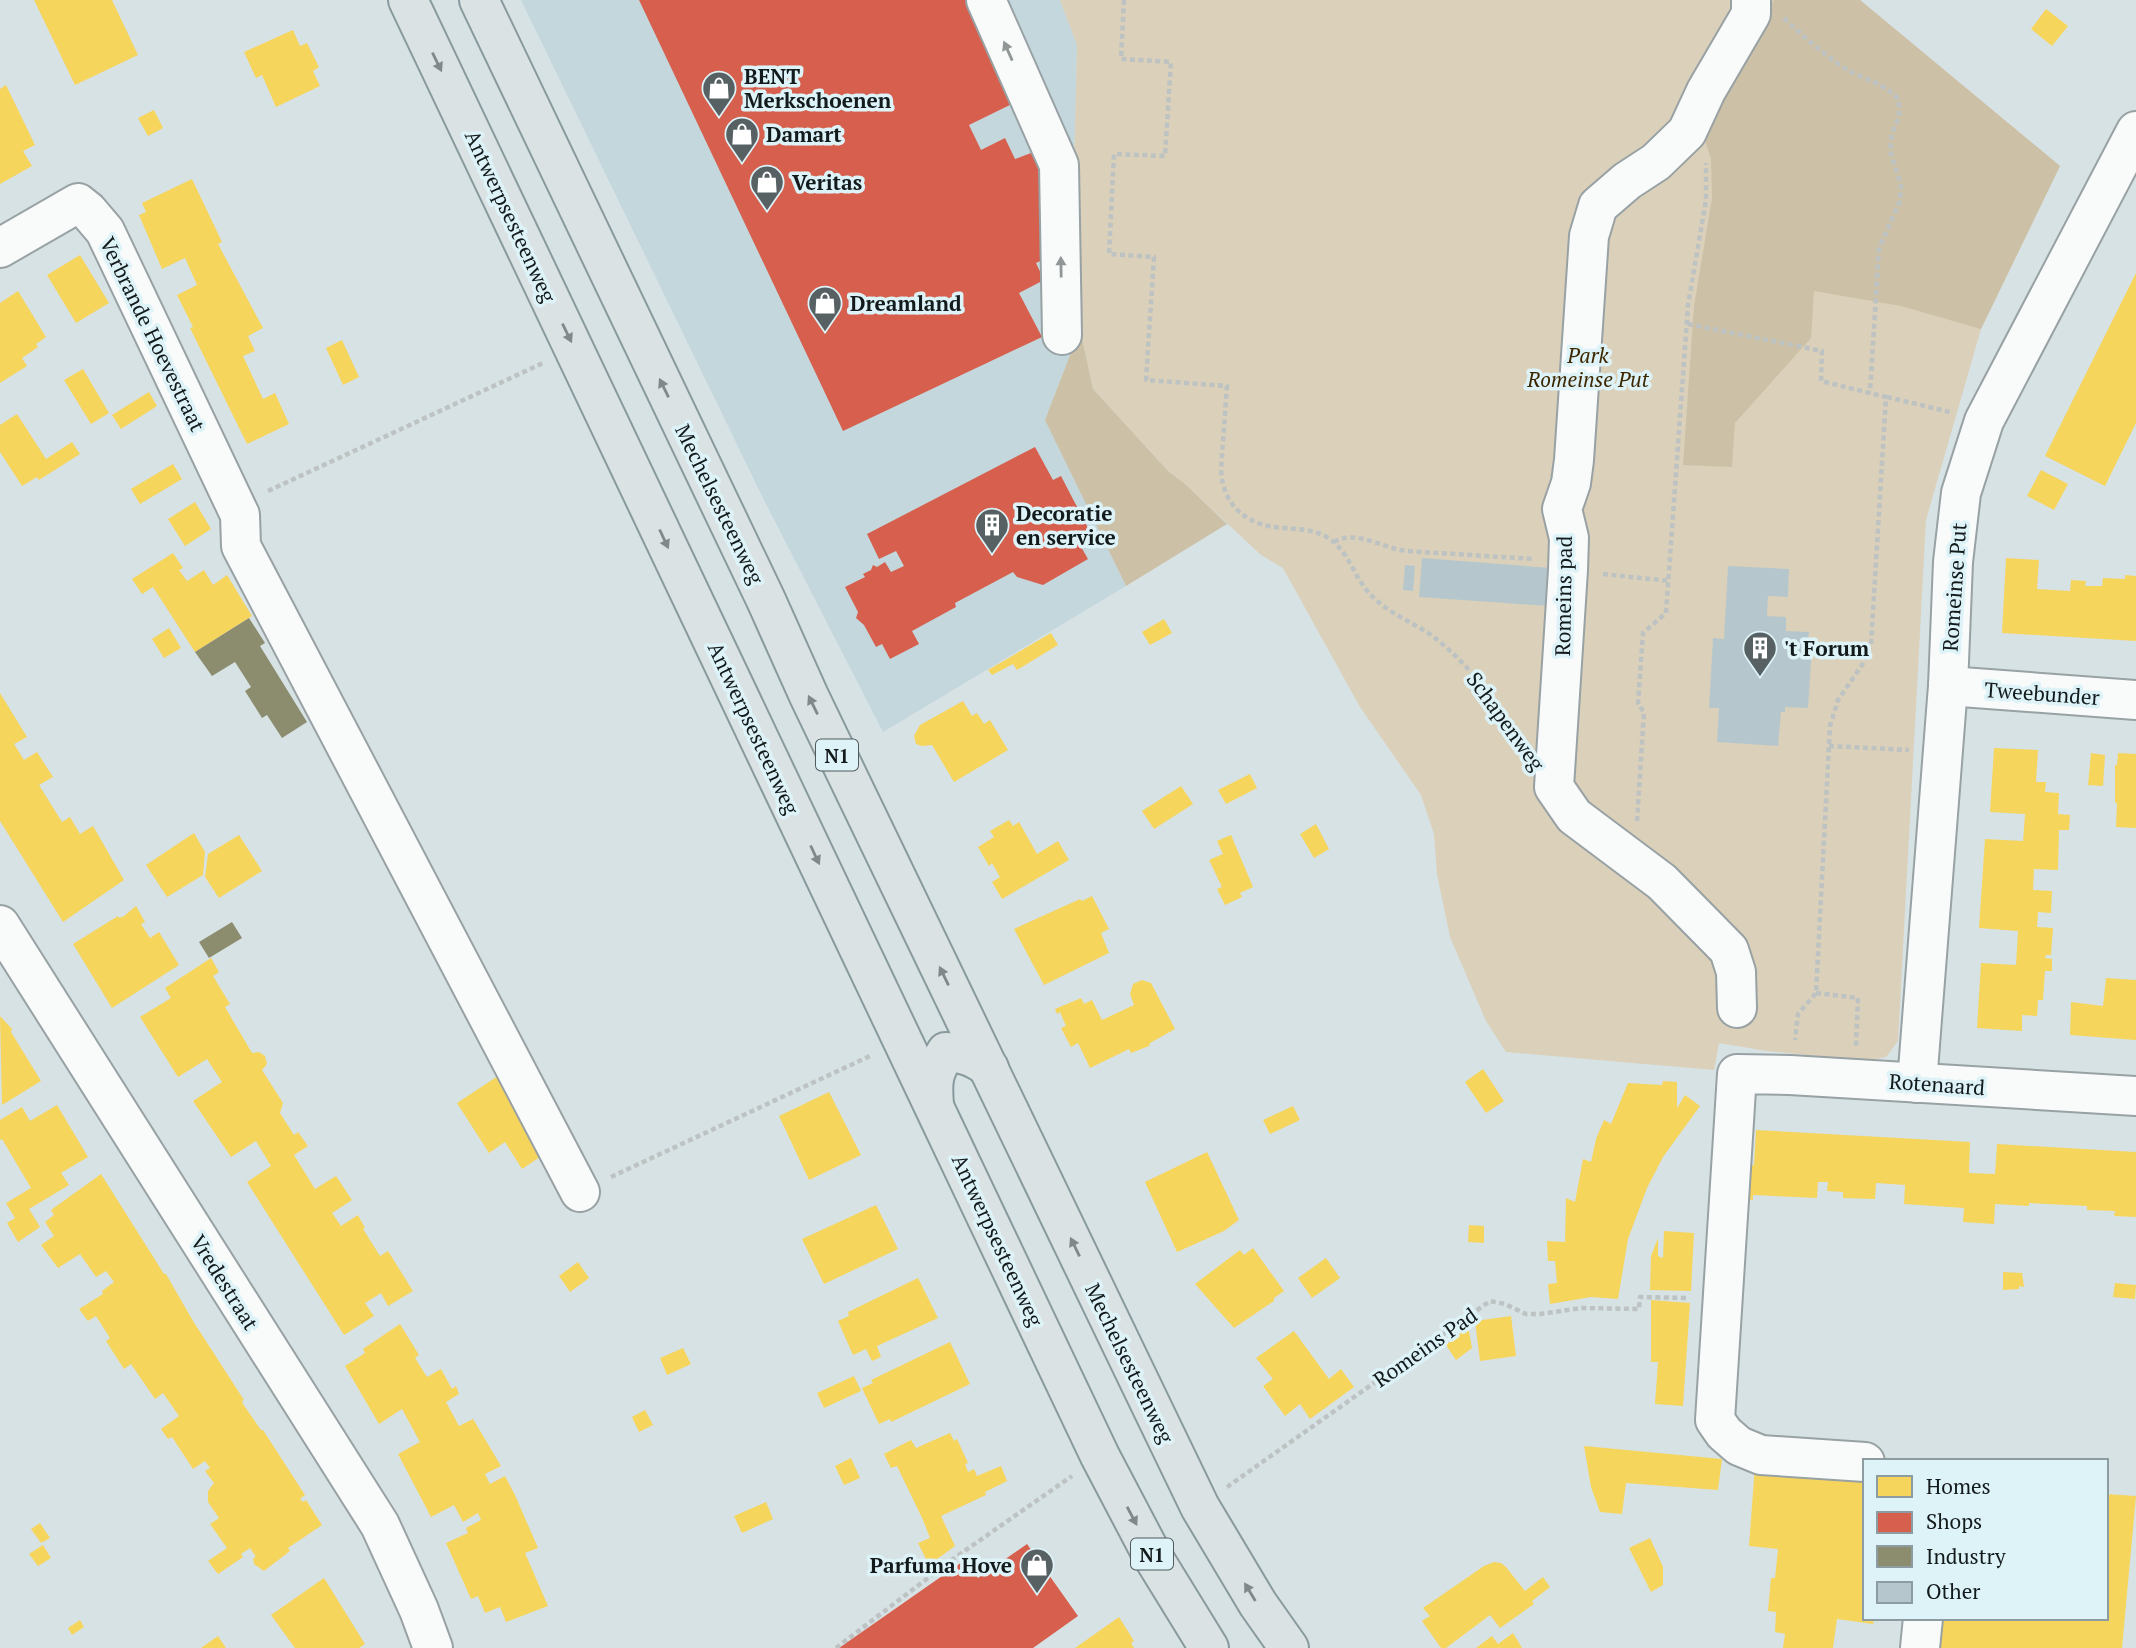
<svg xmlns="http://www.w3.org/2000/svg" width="2136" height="1648" font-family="'PT Serif',serif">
  <rect width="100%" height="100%" fill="#d7e2e5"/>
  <!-- built -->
  <polygon fill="#c3d7dd" points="521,0 1060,0 1077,45 1072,252 1080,329 1045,420 1126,586 883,732 763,498"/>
  <!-- green -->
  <polygon fill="#dbd0ba" points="1060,0 1860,0 2060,166 1981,329 1926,520 1898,1041 1886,1057 1866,1061 1767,1051 1719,1043 1714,1070 1506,1052 1486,1021 1450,937 1437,874 1434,834 1421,795 1360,707 1283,568 1261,555 1185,484 1168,471 1093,389 1080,329 1072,252 1077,45"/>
  <!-- forest -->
  <g fill="#ccc0a6">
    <polygon points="1774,0 1860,0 2060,166 1981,329 1901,306 1814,291 1811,338 1735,423 1732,467 1683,465 1694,306 1712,198 1711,159 1701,128 1714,96"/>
    <polygon points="1080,329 1093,389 1168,471 1185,484 1227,524 1126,586 1045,420"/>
  </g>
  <!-- homes -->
  <g fill="#f6d55c">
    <polygon points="34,0 112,0 138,55 75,85"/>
    <polygon points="2046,9 2068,26 2052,46 2031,29"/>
    <polygon points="293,30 300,46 307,43 319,67 313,71 320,86 276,107 262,75 256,78 244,52"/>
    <polygon points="6,85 35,145 23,151 32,166 0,184 0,89"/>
    <polygon points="154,110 163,128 148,136 138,118"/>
    <polygon points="192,179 222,242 218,244 263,328 248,336 255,351 243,356 263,399 275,393 289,424 247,444 190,328 193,327 177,295 197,285 185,258 162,269 139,215 146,212 142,203"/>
    <polygon points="80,255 109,303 76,323 47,275"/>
    <polygon points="2136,273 2136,423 2105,486 2045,456"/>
    <polygon points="18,291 46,337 36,344 38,347 22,358 27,366 0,383 0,303"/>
    <polygon points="342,340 359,377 343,385 326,348"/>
    <polygon points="83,369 109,413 91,424 64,380"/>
    <polygon points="149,392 157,406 121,429 112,415"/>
    <polygon points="17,414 46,459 72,442 80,454 39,480 37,477 22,486 0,452 0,425"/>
    <polygon points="173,464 182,479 140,504 131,489"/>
    <polygon points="2041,470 2068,484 2054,510 2027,496"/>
    <polygon points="195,502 211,529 185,546 168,519"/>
    <polygon points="173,553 183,568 179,570 187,581 204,570 213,585 227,575 252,616 195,652 153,587 142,594 132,579"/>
    <polygon points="2006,558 2039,560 2037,589 2070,591 2071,580 2086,581 2085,586 2102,586 2103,578 2125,579 2125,575 2136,576 2136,641 2002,633"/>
    <polygon points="1164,619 1172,633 1150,645 1142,632"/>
    <polygon points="169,628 181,648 164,658 152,639"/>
    <polygon points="1051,633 1058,645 1017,670 1013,664 992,675 988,670"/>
    <polygon points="0,693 27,737 14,744 24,760 37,752 53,777 39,785 62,822 70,817 80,834 93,826 124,880 63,922 0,821"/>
    <polygon points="963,701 972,716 977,713 984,724 990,720 1008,750 954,782 932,745 922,746 916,744 914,736 920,725"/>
    <polygon points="1994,748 2038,750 2036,782 2046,782 2045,792 2059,793 2058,814 2070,815 2069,830 2059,830 2058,870 2034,869 2033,890 2052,891 2051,913 2038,912 2037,927 2053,928 2051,955 2046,955 2045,958 2052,959 2052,971 2045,971 2043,1000 2038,1000 2037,1016 2022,1015 2022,1031 1977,1028 1981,963 2016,965 2018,931 1979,928 1985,839 2023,841 2024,828 2025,814 1990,812"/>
    <polygon points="2091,753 2105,755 2103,786 2088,785"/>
    <polygon points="2118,753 2136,754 2136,828 2116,827 2117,803 2115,803 2115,765 2117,765"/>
    <polygon points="1250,774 1257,788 1226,804 1218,790"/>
    <polygon points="1181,786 1193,804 1154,829 1142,811"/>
    <polygon points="1009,820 1013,826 1019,822 1037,854 1058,841 1069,860 1002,899 992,882 1000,877 992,863 989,866 978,847 994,837 990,831"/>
    <polygon points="1316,824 1329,849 1314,858 1300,834"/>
    <polygon points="194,833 205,852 203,875 167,897 146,865"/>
    <polygon points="239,835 262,871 219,898 205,877 208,854"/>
    <polygon points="1231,835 1253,887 1240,893 1242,897 1225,905 1217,889 1222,887 1209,860 1223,854 1217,841"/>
    <polygon points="1092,896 1109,929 1101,933 1109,953 1044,985 1014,929 1080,899 1082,901"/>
    <polygon points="136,906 145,922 141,924 150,938 159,932 179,965 112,1008 73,944 118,916 119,918 124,916"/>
    <polygon points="211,958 219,972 213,976 230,1004 225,1007 252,1053 259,1052 265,1056 267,1064 262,1070 283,1103 280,1113 294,1135 298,1132 308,1146 294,1155 315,1189 336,1176 352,1200 332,1213 341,1226 358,1215 365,1228 363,1229 380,1256 388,1251 413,1291 388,1306 381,1293 365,1303 374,1316 344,1335 247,1182 271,1166 256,1141 231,1157 193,1101 222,1082 207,1059 178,1077 140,1017 171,998 165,988"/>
    <polygon points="2106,978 2136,980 2136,1040 2070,1035 2071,1002 2103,1006"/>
    <polygon points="1142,980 1151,983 1175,1029 1150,1043 1149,1046 1131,1053 1129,1049 1090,1068 1078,1043 1071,1047 1061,1028 1066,1026 1060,1012 1057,1014 1055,1009 1081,998 1084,1004 1092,1000 1102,1020 1134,1005 1130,994 1133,984"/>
    <polygon points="0,1016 12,1029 11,1032 41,1081 2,1105"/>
    <polygon points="1483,1069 1504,1101 1486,1113 1465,1082"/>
    <polygon points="498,1076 514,1100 510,1103 543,1155 522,1169 505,1142 489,1153 457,1103"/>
    <polygon points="1663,1081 1677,1082 1677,1108 1685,1095 1700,1106 1663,1157 1647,1188 1628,1239 1618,1299 1591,1297 1550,1304 1548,1284 1557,1283 1555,1261 1548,1261 1547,1241 1565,1242 1566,1198 1575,1202 1583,1159 1591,1162 1596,1139 1604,1120 1611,1124 1628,1083 1662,1085"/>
    <polygon points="829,1092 861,1155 809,1180 779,1116"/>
    <polygon points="57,1105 88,1157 61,1173 69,1185 29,1209 40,1227 18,1242 7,1223 15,1218 6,1203 31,1188 2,1139 0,1140 0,1120 22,1107 30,1121"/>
    <polygon points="1293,1106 1300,1120 1270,1134 1263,1120"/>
    <polygon points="1756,1130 1970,1142 1969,1173 1995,1174 1997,1144 2136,1152 2136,1217 2114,1216 2115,1211 2087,1210 2087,1206 2029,1203 2029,1206 1995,1204 1994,1224 1963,1222 1964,1208 1904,1204 1905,1185 1876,1183 1875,1199 1843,1198 1843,1192 1827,1191 1828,1182 1818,1182 1817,1198 1753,1195 1753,1200 1738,1198 1740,1165 1754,1165"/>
    <polygon points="1207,1152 1239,1220 1224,1231 1177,1252 1145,1182"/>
    <polygon points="101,1174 164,1274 166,1274 193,1321 244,1400 242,1401 243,1404 261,1430 263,1430 305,1495 300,1499 303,1502 306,1500 322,1525 288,1548 290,1551 264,1571 254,1564 253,1558 256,1557 250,1548 241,1554 243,1557 218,1574 208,1561 227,1548 210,1524 219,1518 208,1502 208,1491 214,1483 205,1471 210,1468 205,1461 193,1469 172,1437 168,1439 161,1429 179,1416 163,1393 155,1399 131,1364 124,1369 106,1341 110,1338 96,1316 88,1321 79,1309 103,1294 102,1291 114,1282 106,1271 96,1277 80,1254 58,1268 41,1245 54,1236 45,1222 54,1215 51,1210"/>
    <polygon points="876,1205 898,1249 824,1284 802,1239"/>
    <polygon points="1469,1225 1484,1226 1484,1243 1468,1242"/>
    <polygon points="1664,1231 1694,1233 1691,1291 1650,1290 1651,1256 1658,1238 1658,1256 1663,1258"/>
    <polygon points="1253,1248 1284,1291 1274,1298 1274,1301 1234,1328 1195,1284 1240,1250 1244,1255"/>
    <polygon points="1326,1258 1340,1278 1312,1298 1298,1278"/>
    <polygon points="578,1262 589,1278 570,1292 559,1276"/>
    <polygon points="2003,1272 2022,1273 2024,1287 2019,1286 2019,1289 2003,1290"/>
    <polygon points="918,1278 938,1318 877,1346 881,1357 872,1361 866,1349 853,1355 838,1321 849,1316 848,1312"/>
    <polygon points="2115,1283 2136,1285 2135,1299 2113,1297"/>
    <polygon points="1651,1300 1690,1303 1683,1406 1655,1404 1658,1362 1651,1362"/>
    <polygon points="1511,1316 1516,1356 1480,1361 1475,1321"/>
    <polygon points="400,1324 419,1355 415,1358 427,1377 441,1369 452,1389 456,1386 459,1394 446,1402 459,1426 473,1419 501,1466 485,1474 490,1484 505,1476 515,1495 538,1548 525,1553 548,1606 506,1622 500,1607 485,1613 478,1596 471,1599 446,1543 468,1533 466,1528 481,1520 478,1513 463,1522 454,1505 431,1517 398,1454 420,1442 402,1409 379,1424 345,1366 365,1353 363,1349"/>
    <polygon points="1468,1326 1472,1348 1456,1360 1446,1345"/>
    <polygon points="1294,1331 1329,1379 1341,1369 1354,1387 1310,1419 1300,1404 1285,1416 1263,1386 1273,1379 1256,1358"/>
    <polygon points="950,1342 970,1384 891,1422 890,1419 879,1424 862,1388 873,1383 871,1380"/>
    <polygon points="683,1348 691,1364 667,1375 660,1358"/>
    <polygon points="854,1376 861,1391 824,1408 817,1393"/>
    <polygon points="645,1410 653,1425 639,1432 632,1417"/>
    <polygon points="950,1433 954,1441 957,1439 968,1463 965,1464 968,1472 974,1469 977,1476 1001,1466 1007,1481 985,1492 986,1495 941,1516 955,1546 929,1565 918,1543 930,1538 923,1520 897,1466 891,1468 884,1454 911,1440 916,1448"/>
    <polygon points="1584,1446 1722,1459 1718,1490 1626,1483 1622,1514 1600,1512 1591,1487"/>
    <polygon points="851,1458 860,1478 844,1485 835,1466"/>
    <polygon points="1755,1465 1865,1474 1865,1618 1874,1618 1873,1624 1837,1619 1833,1648 1783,1648 1785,1634 1775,1632 1776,1612 1768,1611 1771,1578 1775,1578 1778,1549 1749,1546"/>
    <polygon points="2106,1494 2136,1496 2122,1648 1934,1648 1937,1618 2106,1618"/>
    <polygon points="766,1502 773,1519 742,1533 734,1516"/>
    <polygon points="40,1523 50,1538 41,1543 31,1529"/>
    <polygon points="1650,1538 1663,1567 1663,1585 1651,1592 1629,1548"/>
    <polygon points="43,1545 51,1558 38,1566 29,1554"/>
    <polygon points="1494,1562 1501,1563 1506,1567 1525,1591 1543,1577 1550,1587 1532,1601 1534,1604 1500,1628 1490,1615 1446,1648 1441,1648 1422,1621 1430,1616 1423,1608 1484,1566"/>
    <polygon points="324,1578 365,1644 359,1648 295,1648 271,1615"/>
    <polygon points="1119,1617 1134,1641 1131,1643 1134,1648 1075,1648"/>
    <polygon points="80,1620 84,1627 72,1635 68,1628"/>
    <polygon points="1513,1633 1522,1648 1476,1648 1492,1636 1498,1644"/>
    <polygon points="218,1636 226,1648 201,1648"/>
  </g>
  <!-- shops -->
  <g fill="#d6604d">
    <polygon points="639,0 974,0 1020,100 969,125 981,150 1005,138 1015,159 1031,153 1043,177 1047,258 1036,263 1044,280 1019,293 1042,337 843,431"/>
    <polygon points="1035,447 1053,480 1061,476 1089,530 1076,538 1088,559 1043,585 1017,577 1013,572 955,603 956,607 912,631 919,644 890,659 882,644 876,647 864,625 856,618 858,612 845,587 865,577 863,574 871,570 873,565 877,567 885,562 891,572 904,566 896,551 879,559 867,534"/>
    <polygon points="1027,1544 1078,1616 1033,1648 839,1648 965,1560 978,1578"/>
  </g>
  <!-- industry -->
  <g fill="#8c8c6e">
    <polygon points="249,618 265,643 260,646 307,722 282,738 267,715 262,718 245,691 251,687 235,662 212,676 195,652"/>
    <polygon points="232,922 242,938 209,958 199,942"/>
  </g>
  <!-- building -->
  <g fill="#b5c7cc">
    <polygon points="1422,558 1551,568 1548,606 1419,597"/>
    <polygon points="1405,565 1415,566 1413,591 1403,590"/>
    <polygon points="1728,566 1789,569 1788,597 1768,596 1767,616 1786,617 1786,631 1809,632 1807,649 1812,649 1808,708 1785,707 1785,712 1781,712 1778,746 1717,742 1719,708 1709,708 1713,638 1724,639"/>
  </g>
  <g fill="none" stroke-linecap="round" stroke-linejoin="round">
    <!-- minor casing -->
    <g stroke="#98a1a3" stroke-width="42">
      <g id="minor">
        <polyline points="986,0 1059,165 1062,335"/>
        <polyline points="0,248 78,203 88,211 105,231 240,515 241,546 580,1192"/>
        <polyline points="1948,686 2136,700"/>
        <polyline points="0,925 380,1525 419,1610 433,1648"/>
        <polyline points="1737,1008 1736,972 1729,950 1662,882 1574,816 1554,787 1568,570 1569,538 1562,509 1571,483 1574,460 1589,236 1598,206 1627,181 1656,162 1687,132 1706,91 1751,14 1751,0"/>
        <polyline points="1917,1083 1948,686 1953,562 1961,493 1984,421 2136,131"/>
        <polyline points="1865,1462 1761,1455 1739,1446 1724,1433 1715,1420 1737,1074 1790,1075 2136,1096"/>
        <polyline points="1920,1648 1923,1618"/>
      </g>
    </g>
    <!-- major casing -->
    <g stroke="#889a9e" stroke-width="42">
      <g id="major">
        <polyline points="408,0 1100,1456 1153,1557 1209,1648"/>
        <polyline points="479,0 766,600 809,696 1200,1507 1258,1604 1289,1648"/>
        <path d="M 934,1105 C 932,1080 933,1073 946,1052 C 964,1053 975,1057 989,1068"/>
      </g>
    </g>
    <!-- path -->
    <g stroke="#bdc2c2" stroke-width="4.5" stroke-dasharray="5 3.5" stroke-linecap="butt">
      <path d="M 1124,0 L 1121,59 L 1171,62 L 1165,156 L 1114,154 L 1109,254 L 1154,257 L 1146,380 L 1227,386 L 1221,470 C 1223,506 1247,526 1283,528 C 1297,529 1311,529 1325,536 C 1348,548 1353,576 1370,594 C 1390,616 1418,623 1440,642 C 1474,670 1497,705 1522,740"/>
      <path d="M 1784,18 C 1803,36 1822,53 1843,67 C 1864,81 1881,80 1899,100 L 1899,117 L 1892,133 L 1890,151 L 1901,185 L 1900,201 L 1879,248 L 1870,392"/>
      <polyline points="1688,324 1822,351 1821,381 1886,397 1871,644 1862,665 1838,700 1830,726 1816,993 1798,1014 1795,1040"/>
      <polyline points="1887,397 1950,412"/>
      <polyline points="268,491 543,363"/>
      <path d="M 1334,542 C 1356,529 1382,548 1406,551 L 1535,559"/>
      <polyline points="1603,574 1670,581"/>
      <polyline points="1829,746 1909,750"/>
      <polyline points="1637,821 1644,712 1638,704 1643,633 1666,613 1688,305 1706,200 1706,163"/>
      <polyline points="1816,993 1858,998 1856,1046"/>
      <polyline points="611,1177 872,1055"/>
      <polyline points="1227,1487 1490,1301 1505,1304 1526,1314 1540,1314 1582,1308 1639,1309 1640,1297 1687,1298"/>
      <polyline points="836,1648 953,1559 1072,1476"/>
    </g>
    <!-- minor -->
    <use href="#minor" stroke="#f9fbfb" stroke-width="38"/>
    <!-- major -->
    <use href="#major" stroke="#dae2e4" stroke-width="38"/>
  </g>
  <!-- one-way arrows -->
  <defs><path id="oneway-solid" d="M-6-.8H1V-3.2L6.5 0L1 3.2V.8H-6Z" transform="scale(1.75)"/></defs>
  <g fill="#919696">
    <use href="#oneway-solid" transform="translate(1008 51) rotate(-114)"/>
    <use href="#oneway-solid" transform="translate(1061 267) rotate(-91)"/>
  </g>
  <g fill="#80888a">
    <use href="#oneway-solid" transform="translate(437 62) rotate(64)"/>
    <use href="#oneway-solid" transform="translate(567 333) rotate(64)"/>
    <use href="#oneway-solid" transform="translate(664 388) rotate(-116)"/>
    <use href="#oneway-solid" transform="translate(664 539) rotate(65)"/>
    <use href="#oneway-solid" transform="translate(813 705) rotate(-116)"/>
    <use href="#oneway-solid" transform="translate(815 855) rotate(65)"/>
    <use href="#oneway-solid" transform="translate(944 976) rotate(-116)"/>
    <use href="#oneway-solid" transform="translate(1075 1247) rotate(-116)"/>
    <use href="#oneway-solid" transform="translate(1132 1516) rotate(62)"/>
    <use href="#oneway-solid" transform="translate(1250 1592) rotate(-121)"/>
  </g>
  <!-- icons -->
  <defs>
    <g id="shop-pin" transform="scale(1.75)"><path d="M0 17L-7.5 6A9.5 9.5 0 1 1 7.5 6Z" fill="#576062" stroke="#def3f8"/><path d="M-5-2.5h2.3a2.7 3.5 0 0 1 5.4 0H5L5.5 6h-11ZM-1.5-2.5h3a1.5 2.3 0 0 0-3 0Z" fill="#fff"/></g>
    <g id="building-pin" transform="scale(1.75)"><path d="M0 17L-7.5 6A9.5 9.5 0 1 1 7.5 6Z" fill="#576062" stroke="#def3f8"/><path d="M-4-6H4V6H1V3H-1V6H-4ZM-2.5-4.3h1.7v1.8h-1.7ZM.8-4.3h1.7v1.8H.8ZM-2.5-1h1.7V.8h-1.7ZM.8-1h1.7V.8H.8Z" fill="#fff"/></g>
  </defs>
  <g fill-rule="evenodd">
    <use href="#shop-pin" x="719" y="88"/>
    <use href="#shop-pin" x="742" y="134"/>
    <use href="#shop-pin" x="767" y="182"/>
    <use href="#shop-pin" x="825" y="303"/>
    <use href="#building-pin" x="992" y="525"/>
    <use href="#building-pin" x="1760" y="648"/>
    <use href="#shop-pin" x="1037" y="1565"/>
  </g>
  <g text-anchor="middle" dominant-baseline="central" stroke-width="7" stroke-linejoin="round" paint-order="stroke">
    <!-- shield labels -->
    <g fill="#def3f8" stroke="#4f5b5d" stroke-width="2">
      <rect x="816" y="739.5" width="42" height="31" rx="5"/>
      <rect x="1131" y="1538.5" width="42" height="31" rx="5"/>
    </g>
    <g font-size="19" font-weight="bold" fill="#121a1b">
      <text x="837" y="755">N1</text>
      <text x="1152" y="1554">N1</text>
    </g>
    <!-- poi labels -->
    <g font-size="21" font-weight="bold" fill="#121a1b" stroke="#def3f8" text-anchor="start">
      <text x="744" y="76">BENT<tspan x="744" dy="24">Merkschoenen</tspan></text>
      <text x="766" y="134">Damart</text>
      <text x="792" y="182">Veritas</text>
      <text x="850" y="303">Dreamland</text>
      <text x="1016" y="513">Decoratie<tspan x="1016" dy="24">en service</tspan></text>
      <text x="1784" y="648">'t Forum</text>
      <text x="1012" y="1565" text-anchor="end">Parfuma Hove</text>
    </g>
    <!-- street labels -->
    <g font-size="21" fill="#121a1b" stroke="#def3f8">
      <text transform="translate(511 216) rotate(65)">Antwerpsesteenweg</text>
      <text transform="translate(153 334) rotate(64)">Verbrande Hoevestraat</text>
      <text transform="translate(720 504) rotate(64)">Mechelsesteenweg</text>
      <text transform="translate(1954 587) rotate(-86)">Romeinse Put</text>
      <text transform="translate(1563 596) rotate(-89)">Romeins pad</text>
      <text transform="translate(2042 693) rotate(4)">Tweebunder</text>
      <text transform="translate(1506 721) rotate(54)">Schapenweg</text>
      <text transform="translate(754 728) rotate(65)">Antwerpsesteenweg</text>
      <text transform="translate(1937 1084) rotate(4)">Rotenaard</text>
      <text transform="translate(998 1240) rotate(65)">Antwerpsesteenweg</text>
      <text transform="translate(225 1282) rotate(58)">Vredestraat</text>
      <text transform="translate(1425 1347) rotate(-35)">Romeins Pad</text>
      <text transform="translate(1130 1363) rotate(64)">Mechelsesteenweg</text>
    </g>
    <!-- park labels -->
    <g font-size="21" font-style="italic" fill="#3d2700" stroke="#def3f8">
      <text x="1588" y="355">Park<tspan x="1588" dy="24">Romeinse Put</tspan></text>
    </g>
  </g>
  <!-- legend -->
  <rect x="1863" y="1459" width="245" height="161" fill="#def3f8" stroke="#8c9ca0" stroke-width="2"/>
  <rect x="1877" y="1476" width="35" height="21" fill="#f6d55c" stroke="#8c9ca0" stroke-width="2"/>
  <text x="1926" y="1494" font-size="21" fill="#121a1b">Homes</text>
  <rect x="1877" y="1512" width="35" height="21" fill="#d6604d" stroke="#8c9ca0" stroke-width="2"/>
  <text x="1926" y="1529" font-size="21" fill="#121a1b">Shops</text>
  <rect x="1877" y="1546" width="35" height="21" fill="#8c8c6e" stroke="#8c9ca0" stroke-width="2"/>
  <text x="1926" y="1564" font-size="21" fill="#121a1b">Industry</text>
  <rect x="1877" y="1582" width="35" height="21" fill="#b5c7cc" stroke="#8c9ca0" stroke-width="2"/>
  <text x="1926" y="1599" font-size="21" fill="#121a1b">Other</text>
</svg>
